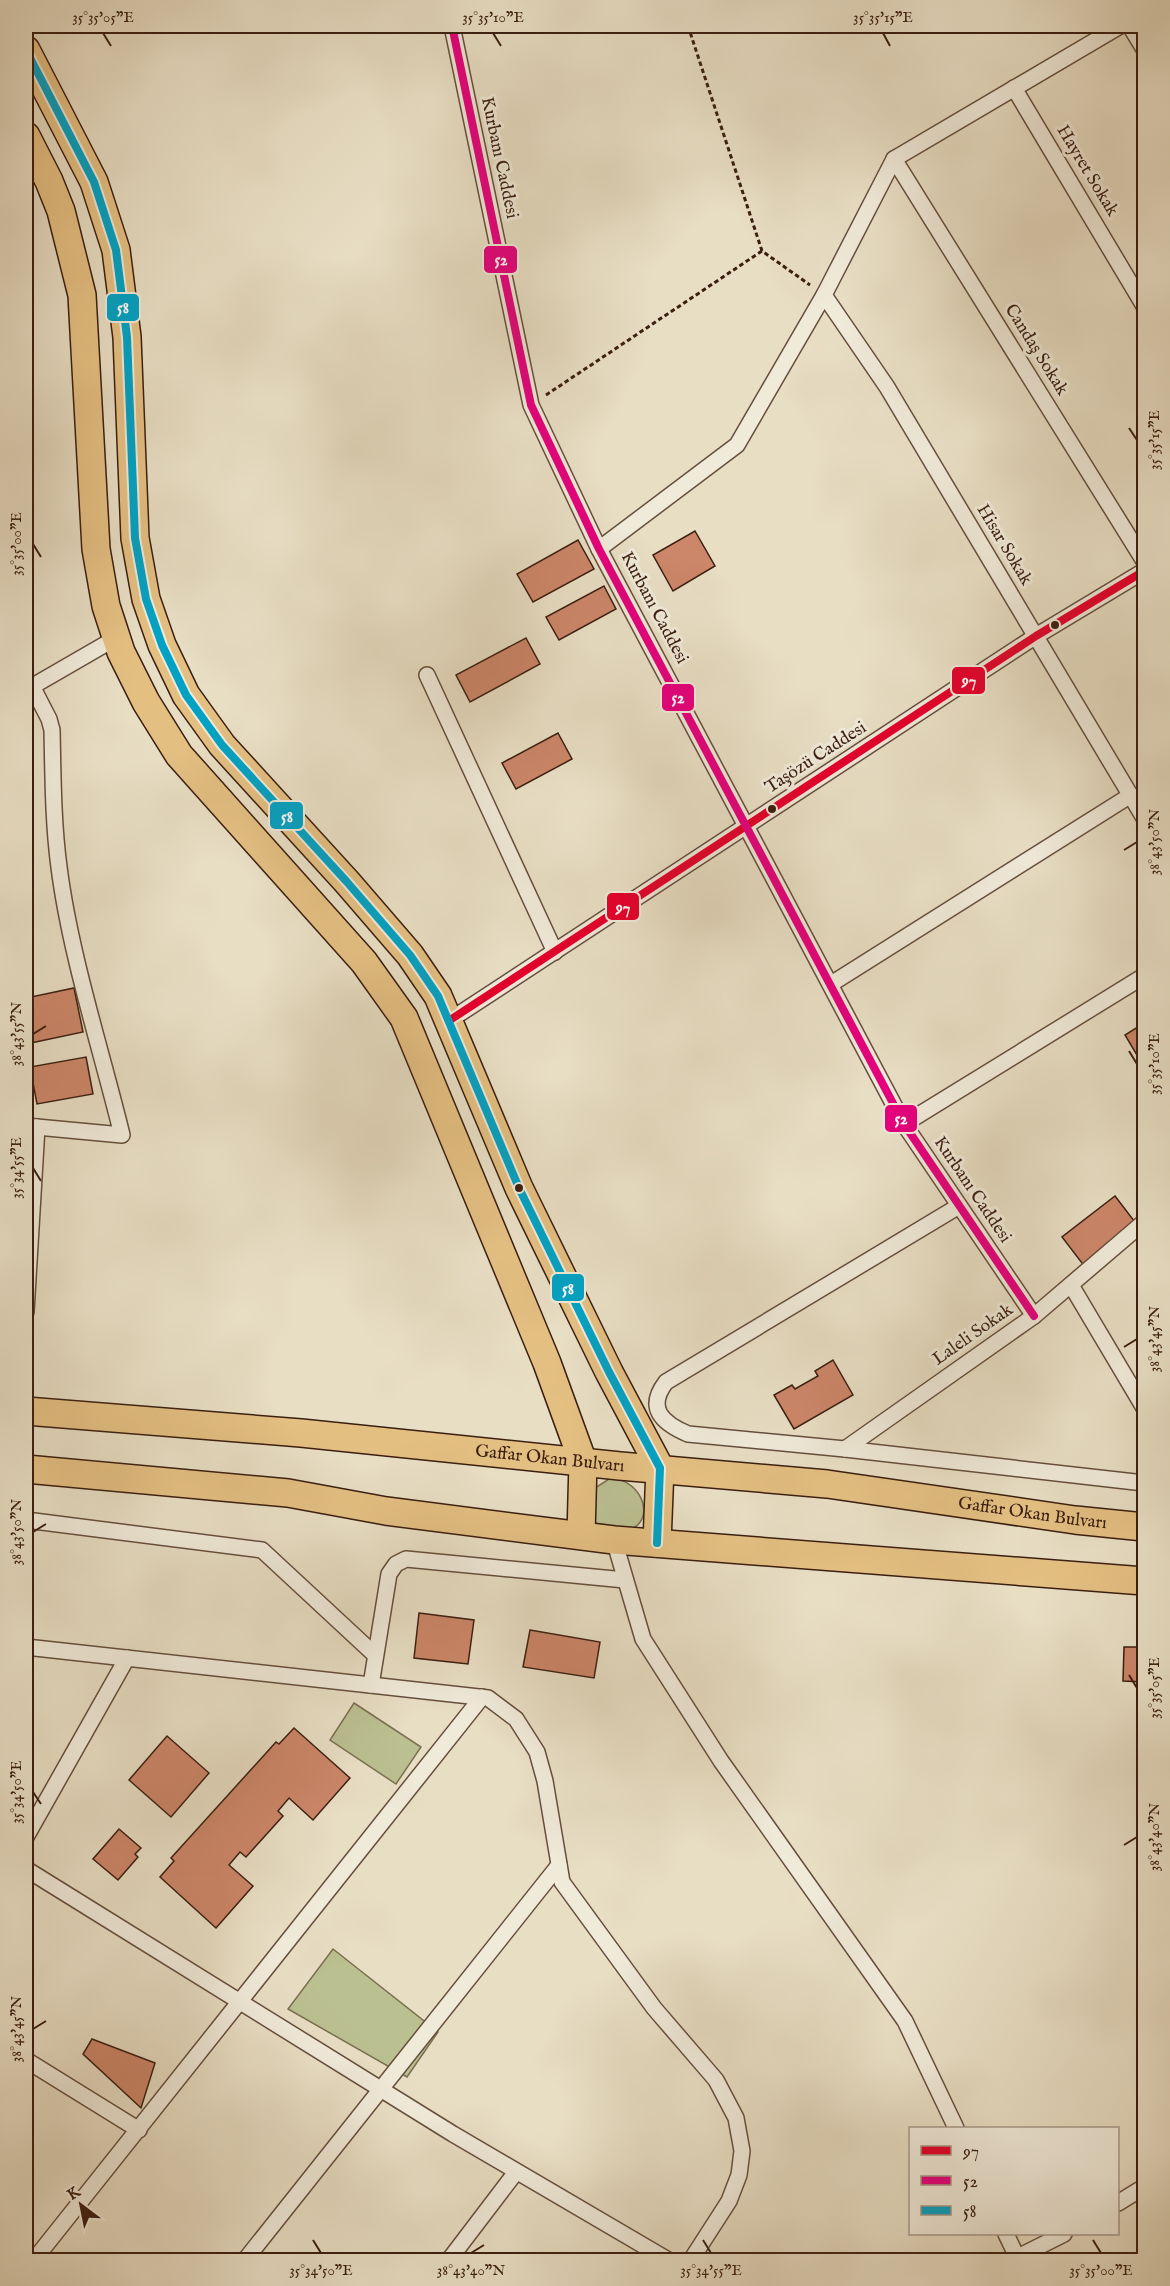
<svg xmlns="http://www.w3.org/2000/svg" width="1170" height="2286" font-family="'IM FELL English',serif">
  <rect width="100%" height="100%" fill="#e8dec4"/>
  <filter id="stains"><feTurbulence type="fractalNoise" baseFrequency=".00333" numOctaves="4"/><feColorMatrix values="0 0 0 0 .2 0 0 0 0 .09 0 0 0 0 .02 0 0 0 .5 -.17"/></filter>
  <radialGradient id="worn" r=".72"><stop offset=".6" stop-color="#630" stop-opacity="0"/><stop offset="1" stop-color="#630" stop-opacity=".3"/></radialGradient>
  <!-- green -->
  <g fill="#bbc091" stroke="#7a6f50" stroke-width="1.5">
    <path d="M 609,1479 C 637,1476 658,1515 632,1529 C 626,1532 616,1533 609,1534 L 591,1522 L 592,1490 Z"/>
    <polygon points="354,1703 421,1747 396,1784 330,1740"/>
    <polygon points="333,1949 438,2032 407,2077 288,2009"/>
  </g>
  <!-- building -->
  <g fill="#cc8669" stroke="#3a1e10" stroke-width="1.5">
    <polygon points="695,531 715,566 673,591 653,555"/>
    <polygon points="578,540 594,569 533,602 517,574"/>
    <polygon points="604,586 616,609 559,640 546,617"/>
    <polygon points="526,638 540,664 470,702 456,675"/>
    <polygon points="558,733 572,759 516,789 502,763"/>
    <polygon points="74,988 83,1032 26,1044 26,998"/>
    <polygon points="1144,1023 1144,1067 1125,1035"/>
    <polygon points="86,1057 93,1094 37,1104 30,1067"/>
    <polygon points="1115,1196 1138,1226 1085,1267 1062,1237"/>
    <polygon points="833,1360 853,1395 794,1429 774,1395 792,1385 795,1389 818,1376 815,1371"/>
    <polygon points="419,1613 474,1620 468,1664 414,1658"/>
    <polygon points="530,1630 600,1642 594,1678 523,1667"/>
    <polygon points="1124,1647 1144,1647 1144,1682 1123,1681"/>
    <polygon points="294,1728 350,1778 313,1820 289,1798 278,1811 283,1816 246,1857 240,1852 229,1865 253,1886 216,1928 160,1877 174,1861 171,1858 276,1742 279,1744"/>
    <polygon points="167,1736 209,1773 171,1817 129,1780"/>
    <polygon points="119,1829 141,1848 135,1854 138,1857 118,1880 93,1859"/>
    <polygon points="92,2039 155,2063 141,2108 83,2054"/>
  </g>
  <g fill="none" stroke-linecap="round" stroke-linejoin="round">
    <!-- street casing -->
    <g stroke="#664e3d" stroke-width="18">
      <g id="street">
        <polyline points="452,26 531,405 599,549 904,1124 1034,1316"/>
        <polyline points="1130,26 1144,49"/>
        <polyline points="1014,88 1144,306"/>
        <polyline points="894,159 1144,561"/>
        <polyline points="824,295 887,387 1144,818"/>
        <polyline points="599,549 737,445 824,295 894,159 1120,26"/>
        <polyline points="427,675 555,952"/>
        <polyline points="26,690 116,638"/>
        <polyline points="831,984 1131,795"/>
        <polyline points="450,1020 1036,636 1144,571"/>
        <polyline points="904,1124 1144,976"/>
        <path d="M 26,1126 L 122,1135 C 101,1049 70,954 59,867 C 53,822 53,776 52,730 L 49,719 L 32,686"/>
        <path d="M 959,1206 L 666,1382 C 646,1408 662,1423 688,1434 L 845,1449 L 1144,1483"/>
        <polyline points="1071,1285 1144,1408"/>
        <polyline points="26,1312 37,1127"/>
        <polyline points="845,1449 1034,1316 1144,1222"/>
        <polyline points="26,1520 262,1550 374,1654"/>
        <polyline points="614,1540 643,1639 721,1761 905,2021 956,2128"/>
        <polyline points="26,1647 488,1698 516,1719 537,1752 545,1781 562,1882 654,2008 716,2080 736,2118 742,2151 739,2175 729,2201 691,2260"/>
        <polyline points="371,1685 389,1574 396,1564 406,1559 625,1580"/>
        <polyline points="26,1837 127,1658"/>
        <polyline points="26,1869 453,2134 668,2260"/>
        <polyline points="26,2060 139,2130"/>
        <polyline points="1118,2203 1144,2187"/>
        <polyline points="1006,2234 1017,2257"/>
        <polyline points="34,2260 482,1697"/>
        <polyline points="245,2260 559,1865"/>
        <polyline points="449,2260 516,2172"/>
        <polyline points="1012,2260 1064,2234"/>
      </g>
    </g>
    <!-- highway casing -->
    <g stroke="#3a1e10" stroke-width="30">
      <g id="highway">
        <polyline points="26,50 94,182 116,250 127,337 135,538 146,599 162,645 186,695 222,745 347,882 410,955 438,996 519,1188 609,1372 660,1468 657,1543"/>
        <polyline points="26,136 49,181 61,211 82,295 96,549 106,606 121,652 146,702 179,755 364,962 404,1018 547,1363 583,1462 581,1535"/>
        <path id="s1" d="M 26,1411 L 301,1433 L 620,1466 L 827,1484 L 1075,1520 L 1144,1527"/>
        <polyline points="26,1469 288,1493 386,1511 614,1540 1144,1581"/>
      </g>
    </g>
    <!-- path -->
    <g stroke="#3a1e10" stroke-width="3" stroke-dasharray="4.5 3" stroke-linecap="butt">
      <polyline points="688,26 762,251 810,285"/>
      <polyline points="546,395 762,251"/>
    </g>
    <!-- street -->
    <use href="#street" stroke="#f0ead9" stroke-width="15"/>
    <!-- highway -->
    <use href="#highway" stroke="#e4bf82" stroke-width="27"/>
    <!-- bus-1 casing -->
    <g stroke="#f0ead9" stroke-width="12">
      <polyline id="bus-1" points="450,1020 1036,636 1144,571"/>
    </g>
    <!-- bus-2 casing -->
    <g stroke="#f0ead9" stroke-width="12">
      <polyline id="bus-2" points="452,26 531,405 599,549 904,1124 1034,1316"/>
    </g>
    <!-- bus-3 casing -->
    <g stroke="#f0ead9" stroke-width="12">
      <polyline id="bus-3" points="26,50 94,182 116,250 127,337 135,538 146,599 162,645 186,695 222,745 347,882 410,955 438,996 519,1188 609,1372 660,1468 657,1543"/>
    </g>
    <!-- bus-1 -->
    <use href="#bus-1" stroke="#e4002b" stroke-width="8"/>
    <!-- bus-2 -->
    <use href="#bus-2" stroke="#e5007d" stroke-width="8"/>
    <!-- bus-3 -->
    <use href="#bus-3" stroke="#03a2c4" stroke-width="8"/>
  </g>
  <!-- ticks -->
  <path fill="none" stroke="#3a1e10" stroke-width="2" d="M 103,33 L 111,46M 493,33 L 501,46M 883,33 L 890,46M 1129,428 L 1137,440M 33,544 L 41,557M 1124,850 L 1137,842M 33,1034 L 46,1026M 1129,1051 L 1137,1064M 33,1168 L 41,1181M 1124,1347 L 1137,1339M 33,1532 L 46,1524M 1129,1675 L 1137,1688M 33,1792 L 41,1804M 1124,1845 L 1137,1837M 33,2029 L 46,2021M 313,2240 L 321,2253M 703,2240 L 711,2253M 1093,2240 L 1101,2253M 471,2253 L 484,2245"/>
  <!-- markers -->
  <g fill="#3a1e10" stroke="#f0ead9" stroke-width="2">
    <circle cx="1055" cy="625" r="5"/>
    <circle cx="772" cy="809" r="5"/>
    <circle cx="519" cy="1188" r="5"/>
  </g>
  <g text-anchor="middle" dominant-baseline="central" stroke-width="6" stroke-linejoin="round" paint-order="stroke">
    <!-- street labels -->
    <g font-size="18" fill="#3a1e10" stroke="#f0ead9">
      <text transform="translate(499 158) rotate(78)">Kurbanı Caddesi</text>
      <text transform="translate(1087 171) rotate(59)">Hayret Sokak</text>
      <text transform="translate(1036 350) rotate(58)">Candaş Sokak</text>
      <text transform="translate(1004 545) rotate(59)">Hisar Sokak</text>
      <text transform="translate(654 608) rotate(62)">Kurbanı Caddesi</text>
      <text transform="translate(816 758) rotate(-33)">Taşözü Caddesi</text>
      <text transform="translate(972 1190) rotate(56)">Kurbanı Caddesi</text>
      <text transform="translate(973 1335) rotate(-35)">Laleli Sokak</text>
      <text stroke="none"><textPath href="#s1" startOffset="526">Gaffar Okan Bulvarı</textPath></text>
      <text stroke="none"><textPath href="#s1" startOffset="1012">Gaffar Okan Bulvarı</textPath></text>
    </g>
  </g>
  <g stroke="#f0ead9" stroke-width="2">
    <rect x="483" y="245" width="35" height="29" rx="6" fill="#e5007d"/>
    <rect x="106" y="293" width="34" height="29" rx="6" fill="#03a2c4"/>
    <rect x="951" y="666" width="35" height="29" rx="6" fill="#e4002b"/>
    <rect x="661" y="683" width="34" height="29" rx="6" fill="#e5007d"/>
    <rect x="269" y="801" width="35" height="29" rx="6" fill="#03a2c4"/>
    <rect x="606" y="892" width="34" height="29" rx="6" fill="#e4002b"/>
    <rect x="884" y="1104" width="34" height="29" rx="6" fill="#e5007d"/>
    <rect x="551" y="1273" width="34" height="29" rx="6" fill="#03a2c4"/>
  </g>
  <g font-size="16" text-anchor="middle" font-weight="bold" fill="#fff">
    <text x="501" y="265">52</text>
    <text x="123" y="313">58</text>
    <text x="969" y="686">97</text>
    <text x="678" y="703">52</text>
    <text x="287" y="822">58</text>
    <text x="623" y="913">97</text>
    <text x="901" y="1124">52</text>
    <text x="568" y="1294">58</text>
  </g>
  <!-- margin -->
  <rect width="1170" height="2286" fill="none" stroke="#e8dec4" stroke-width="66"/>
  <!-- legend -->
  <rect x="909" y="2127" width="210" height="108" fill="#f0ead9" stroke="#a79889" stroke-width="1.5"/>
  <rect x="921" y="2146" width="30" height="9" fill="#e4002b" stroke="#a79889" stroke-width="1.5"/>
  <text x="963" y="2157" font-size="18" fill="#3a1e10">97</text>
  <rect x="921" y="2176" width="30" height="9" fill="#e5007d" stroke="#a79889" stroke-width="1.5"/>
  <text x="963" y="2187" font-size="18" fill="#3a1e10">52</text>
  <rect x="921" y="2206" width="30" height="9" fill="#03a2c4" stroke="#a79889" stroke-width="1.5"/>
  <text x="963" y="2217" font-size="18" fill="#3a1e10">58</text>
  <!-- north arrow -->
  <g transform="translate(81 2205) rotate(328)" stroke="#f0ead9" stroke-width="4.5" paint-order="stroke">
  <path d="M0-4.5L10 22L0 15L-10 22Z" fill="#3a1e10"/>
  <text y="-9" font-size="16" font-weight="bold" text-anchor="middle" fill="#3a1e10">K</text>
  </g>
  <rect x="33" y="33" width="1104" height="2220" fill="none" stroke="#3a1e10" stroke-width="2"/>
  <g font-size="15" text-anchor="middle" fill="#3a1e10">
    <text x="103" y="22">35°35'05"E</text>
    <text x="493" y="22">35°35'10"E</text>
    <text x="883" y="22">35°35'15"E</text>
    <text transform="translate(1154 440) rotate(-90)" y="5">35°35'15"E</text>
    <text transform="translate(16 544) rotate(-90)" y="5">35°35'00"E</text>
    <text transform="translate(1154 842) rotate(-90)" y="5">38°43'50"N</text>
    <text transform="translate(16 1034) rotate(-90)" y="5">38°43'55"N</text>
    <text transform="translate(1154 1064) rotate(-90)" y="5">35°35'10"E</text>
    <text transform="translate(16 1168) rotate(-90)" y="5">35°34'55"E</text>
    <text transform="translate(1154 1339) rotate(-90)" y="5">38°43'45"N</text>
    <text transform="translate(16 1532) rotate(-90)" y="5">38°43'50"N</text>
    <text transform="translate(1154 1688) rotate(-90)" y="5">35°35'05"E</text>
    <text transform="translate(16 1792) rotate(-90)" y="5">35°34'50"E</text>
    <text transform="translate(1154 1837) rotate(-90)" y="5">38°43'40"N</text>
    <text transform="translate(16 2029) rotate(-90)" y="5">38°43'45"N</text>
    <text x="321" y="2275">35°34'50"E</text>
    <text x="471" y="2275">38°43'40"N</text>
    <text x="711" y="2275">35°34'55"E</text>
    <text x="1101" y="2275">35°35'00"E</text>
  </g>
  <rect width="100%" height="100%" filter="url(#stains)"/>
  <rect width="100%" height="100%" fill="url(#worn)"/>
</svg>
